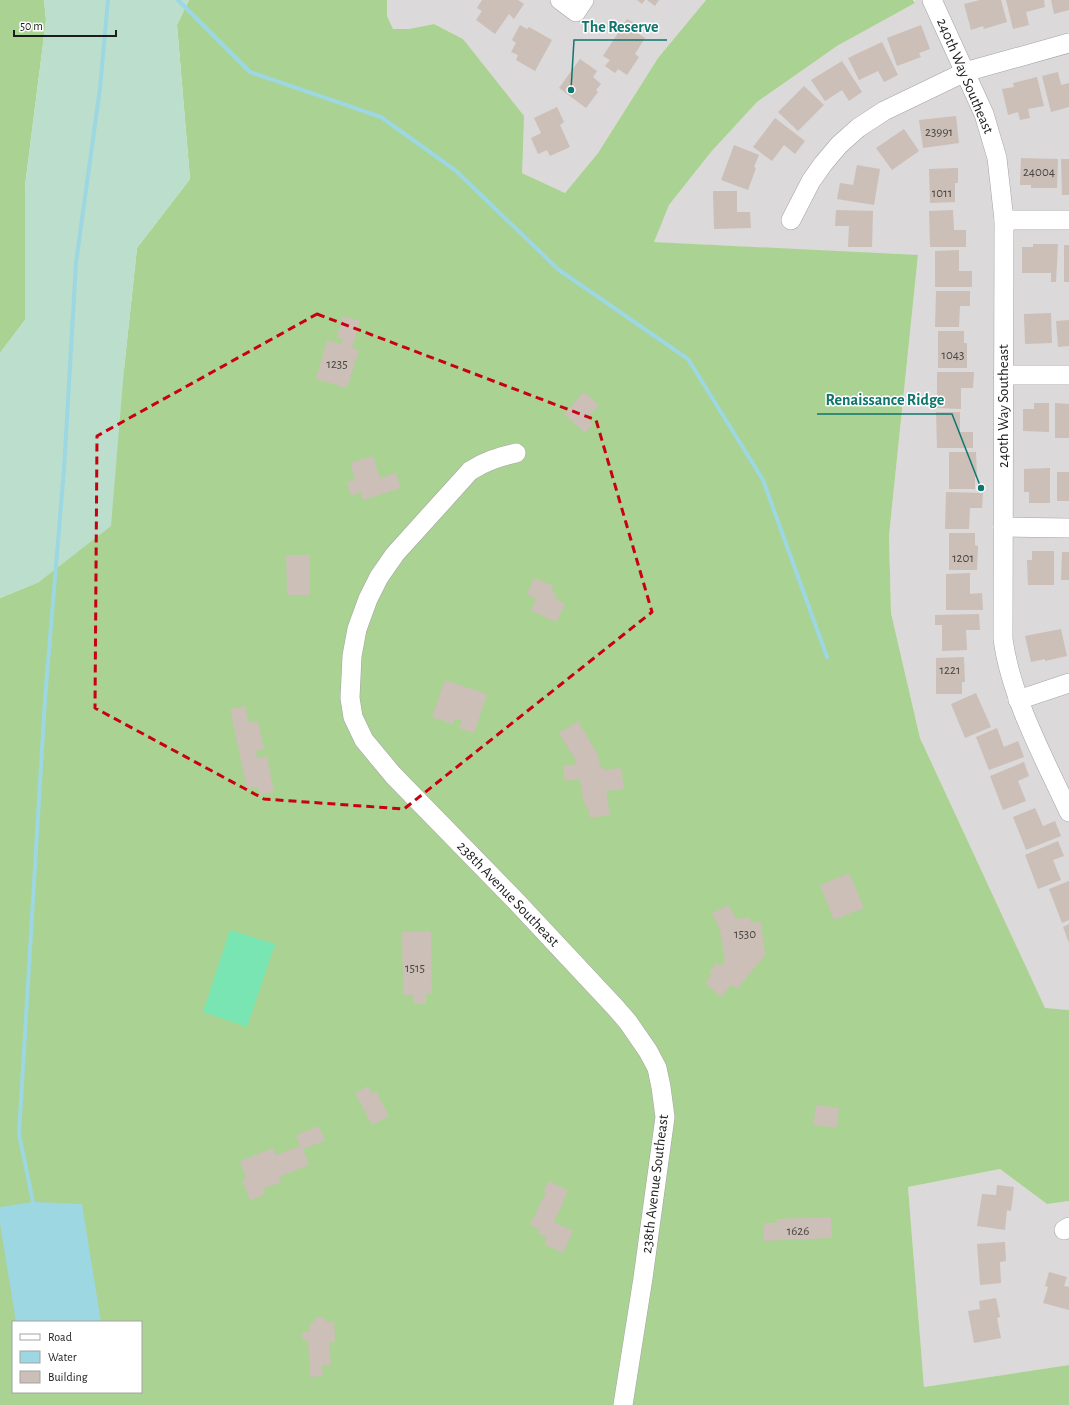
<svg xmlns="http://www.w3.org/2000/svg" width="1069" height="1405" font-family="'Alegreya Sans',sans-serif">
  <rect width="100%" height="100%" fill="#efe9e1"/>
  <!-- residential -->
  <g fill="#dbd9d9">
    <polygon points="387,0 706,0 658,58 598,153 565,193 522,173 522,150 481,63 463,39 434,24 409,29 393,29 387,16"/>
    <polygon points="915,0 1069,0 1069,1010 1045,1009 920,738 891,613 889,536 918,256 653,242 669,205 711,152 757,102 837,46 915,3"/>
    <polygon points="1000,1169 1047,1204 1069,1201 1069,1365 924,1387 908,1187"/>
  </g>
  <!-- forest -->
  <g fill="#aad292" fill-rule="evenodd">
    <polygon points="0,0 44,0 46,20 25,186 25,320 0,353"/>
    <path d="M 189,0 L 387,0 L 387,16 L 393,29 L 409,29 L 434,24 L 463,39 L 524,116 L 522,173 L 565,193 L 598,153 L 658,58 L 706,0 L 913,0 L 915,3 L 837,46 L 757,102 L 711,152 L 669,205 L 654,242 L 918,255 L 889,536 L 891,613 L 920,738 L 1045,1008 L 1069,1010 L 1069,1201 L 1047,1204 L 1000,1169 L 908,1187 L 924,1387 L 1069,1365 L 1069,1405 L 0,1405 L 0,598 L 39,582 L 124,369 L 137,248 L 190,179 L 177,25 ZM 13,1322 L 141,1322 L 141,1392 L 13,1392 Z"/>
  </g>
  <!-- wetland -->
  <polygon fill="#bcdecc" points="44,0 189,0 177,25 190,179 137,248 124,369 111,526 39,582 0,598 0,353 25,320 25,186 46,20"/>
  <!-- pitch -->
  <polygon fill="#78e5b3" points="230,930 275,944 247,1027 203,1012"/>
  <!-- water -->
  <polygon fill="#9dd7e1" points="33,1202 82,1204 101,1322 16,1322 0,1224 0,1207"/>
  <g fill="none" stroke-linecap="round" stroke-linejoin="round">
    <!-- stream -->
    <g stroke="#9dd7e1" stroke-width="4">
      <polyline points="178,0 250,72 381,117 455,170 559,270 688,359 763,480 827,657"/>
      <polyline points="33,1202 19,1134 45,699 64,469 76,263 100,88 108,0"/>
    </g>
  </g>
  <!-- building -->
  <g fill="#cbbfb7">
    <polygon points="482,0 518,0 524,4 514,19 509,14 495,34 476,20 482,11 477,8"/>
    <polygon points="637,0 645,0 642,4"/>
    <polygon points="647,0 659,0 655,6"/>
    <polygon points="980,0 1001,0 1007,22 984,29 983,26 971,30 964,4"/>
    <polygon points="1006,0 1044,0 1045,7 1026,12 1029,25 1013,29"/>
    <polygon points="1051,0 1069,0 1069,10 1054,14"/>
    <polygon points="627,19 634,23 631,29 645,38 635,54 639,57 627,75 618,69 615,73 605,66 610,60 603,56"/>
    <polygon points="520,25 527,29 529,27 552,40 535,71 516,60 518,55 511,52 516,43 512,40"/>
    <polygon points="921,25 930,49 919,53 921,57 897,66 887,38"/>
    <polygon points="882,42 898,75 884,82 878,71 859,80 848,58"/>
    <polygon points="580,59 597,71 593,77 601,84 596,90 598,92 586,108 559,88"/>
    <polygon points="842,61 862,92 849,101 842,90 825,101 811,80"/>
    <polygon points="1058,72 1061,85 1069,83 1069,107 1051,112 1042,76"/>
    <polygon points="1037,77 1044,106 1028,109 1030,118 1020,120 1018,112 1008,115 1002,89 1014,87 1013,83"/>
    <polygon points="804,86 824,105 798,131 778,112"/>
    <polygon points="557,107 564,122 560,125 570,147 550,156 547,150 538,154 531,138 541,133 534,118"/>
    <polygon points="956,116 959,143 923,148 919,120"/>
    <polygon points="775,118 805,141 795,154 784,145 772,161 753,147"/>
    <polygon points="904,129 919,151 892,170 876,148"/>
    <polygon points="734,145 759,155 754,167 756,168 748,190 721,180"/>
    <polygon points="1021,158 1058,159 1057,188 1031,188 1031,185 1020,185"/>
    <polygon points="1061,159 1069,159 1069,195 1062,195"/>
    <polygon points="857,165 880,169 874,205 837,199 840,183 853,185"/>
    <polygon points="958,168 958,183 955,183 955,202 930,203 929,169"/>
    <polygon points="713,191 737,191 737,212 750,212 751,228 714,229"/>
    <polygon points="836,210 873,211 872,247 848,247 849,226 835,226"/>
    <polygon points="953,210 954,230 966,230 966,247 930,247 929,211"/>
    <polygon points="1033,244 1058,244 1056,282 1051,282 1051,273 1022,273 1022,247 1033,247"/>
    <rect x="1064" y="245" width="5" height="37"/>
    <polygon points="959,250 959,271 972,271 972,287 935,287 935,251"/>
    <polygon points="936,291 970,291 970,306 960,306 959,327 935,327"/>
    <polygon points="1051,313 1052,343 1025,344 1024,314"/>
    <polygon points="343,316 360,321 352,348 359,350 347,388 316,379 327,340 341,344 343,339 337,337"/>
    <polygon points="1069,320 1069,346 1058,347 1056,321"/>
    <polygon points="938,331 964,331 964,343 967,343 967,368 938,368"/>
    <polygon points="937,372 974,372 973,388 961,388 961,409 937,408"/>
    <polygon points="584,392 599,405 587,418 593,424 585,433 564,414"/>
    <polygon points="1034,403 1049,403 1049,432 1023,431 1023,409 1034,409"/>
    <polygon points="1055,403 1069,404 1069,438 1055,438"/>
    <polygon points="936,412 960,412 960,432 973,432 973,448 937,448"/>
    <polygon points="949,452 976,452 977,477 975,477 975,489 949,489"/>
    <polygon points="373,456 380,478 396,473 401,488 363,500 361,492 351,496 347,482 355,480 350,463"/>
    <polygon points="1050,468 1050,503 1029,503 1029,492 1024,492 1024,469"/>
    <rect x="1057" y="472" width="12" height="29"/>
    <polygon points="946,492 983,493 982,508 970,508 969,529 945,529"/>
    <polygon points="949,533 975,533 975,545 978,546 977,570 949,570"/>
    <polygon points="1032,551 1054,551 1054,585 1028,585 1027,560 1032,560"/>
    <polygon points="1062,552 1069,552 1069,580 1061,580"/>
    <polygon points="286,555 310,555 310,595 287,595"/>
    <polygon points="970,573 970,594 982,593 983,610 946,610 946,574"/>
    <polygon points="534,578 554,586 551,592 557,594 555,599 565,603 557,622 531,611 536,599 527,594"/>
    <polygon points="979,614 980,630 966,630 967,650 942,651 942,625 935,625 935,615"/>
    <polygon points="1061,629 1067,656 1045,661 1045,659 1031,662 1025,636"/>
    <polygon points="964,657 965,682 962,682 962,694 936,694 936,658"/>
    <polygon points="445,680 487,694 474,733 459,728 462,721 455,718 453,724 432,717"/>
    <polygon points="976,693 991,727 965,738 951,704"/>
    <polygon points="245,706 249,723 258,721 264,749 256,751 257,758 267,756 274,792 260,795 258,787 247,789 230,709"/>
    <polygon points="578,721 598,755 600,765 604,770 621,768 624,789 606,791 610,815 590,818 588,809 583,800 580,779 565,781 563,766 577,764 576,761 559,733"/>
    <polygon points="997,728 1004,747 1018,741 1024,757 989,770 976,737"/>
    <polygon points="1024,762 1029,776 1018,781 1026,801 1003,810 990,776"/>
    <polygon points="1035,808 1043,826 1055,821 1061,836 1026,850 1013,817"/>
    <polygon points="1058,841 1064,856 1053,860 1061,880 1038,889 1025,855"/>
    <polygon points="849,873 864,908 834,920 820,885"/>
    <polygon points="1069,881 1069,920 1062,923 1049,889"/>
    <polygon points="729,905 736,919 750,917 751,923 761,922 765,955 737,989 731,985 721,997 705,983 712,974 709,972 717,963 721,966 725,961 720,930 712,913"/>
    <polygon points="1069,924 1069,943 1063,927"/>
    <polygon points="402,932 431,932 432,994 426,994 426,1004 413,1004 413,995 403,995"/>
    <polygon points="368,1086 372,1093 376,1091 389,1116 372,1125 355,1093"/>
    <polygon points="816,1105 839,1108 837,1128 813,1125"/>
    <polygon points="319,1126 325,1141 303,1149 309,1165 279,1177 281,1182 263,1189 265,1195 250,1200 242,1180 246,1178 240,1161 273,1148 276,1155 300,1146 296,1135"/>
    <polygon points="548,1181 568,1190 563,1201 564,1201 554,1222 573,1231 563,1253 544,1244 547,1238 538,1233 540,1230 530,1225 546,1192 544,1190"/>
    <polygon points="997,1185 1014,1187 1011,1211 1007,1210 1005,1230 977,1226 982,1194 996,1195"/>
    <polygon points="831,1217 832,1238 764,1241 763,1223 777,1223 776,1219"/>
    <polygon points="1005,1242 1006,1261 1000,1262 1001,1283 980,1285 977,1244"/>
    <polygon points="1049,1272 1067,1277 1064,1286 1069,1287 1069,1310 1043,1303 1048,1287 1045,1286"/>
    <polygon points="996,1298 1000,1317 997,1318 1001,1338 974,1343 968,1311 980,1309 979,1301"/>
    <polygon points="325,1317 326,1322 334,1322 335,1342 329,1342 331,1365 322,1365 323,1376 310,1377 308,1340 303,1340 302,1332 310,1332 309,1323 315,1323 314,1318"/>
  </g>
  <g fill="none" stroke-linecap="round" stroke-linejoin="round">
    <!-- minor casing -->
    <g stroke="#a3a3a3" stroke-width="20">
      <g id="minor">
        <polyline points="560,0 576,12 584,0"/>
        <path d="M 932,0 L 984,114 L 997,158 L 1004,220 L 1003,639 C 1011,698 1044,758 1069,812"/>
        <polyline points="791,220 811,181 823,164 839,145 858,128 884,111 965,72 1069,43"/>
        <polyline points="1004,220 1069,220"/>
        <polyline points="1003,375 1069,375"/>
        <path d="M 516,453 C 499,457 485,461 470,471 L 395,554 L 379,577 L 368,599 L 357,629 L 352,656 L 350,698 L 353,717 L 364,740 L 393,775 L 514,899 L 615,1007 L 628,1022 L 648,1051 L 657,1068 L 661,1087 L 665,1117 L 643,1278 L 623,1405"/>
        <polyline points="1003,527 1069,528"/>
        <polyline points="1018,700 1069,683"/>
        <polyline points="1064,1230 1069,1227"/>
      </g>
    </g>
    <!-- minor -->
    <use href="#minor" stroke="#fff" stroke-width="19"/>
  </g>
  <!-- marked area -->
  <path fill="none" stroke="#c9000f" stroke-width="3" stroke-dasharray="8 5" stroke-linejoin="round" d="M 317,314 L 596,420 L 652,612 L 404,809 L 264,799 L 95,708 L 97,436 Z"/>
  <g text-anchor="middle" dominant-baseline="central" stroke-width="3" stroke-linejoin="round" paint-order="stroke">
    <!-- number labels -->
    <g font-size="13" fill="#484543">
      <text x="939" y="132">23991</text>
      <text x="1039" y="172">24004</text>
      <text x="942" y="193">1011</text>
      <text x="953" y="355">1043</text>
      <text x="337" y="364">1235</text>
      <text x="963" y="558">1201</text>
      <text x="950" y="670">1221</text>
      <text x="745" y="934">1530</text>
      <text x="415" y="968">1515</text>
      <text x="798" y="1231">1626</text>
    </g>
    <!-- street labels -->
    <g font-size="15" fill="#1c1c1c" stroke="#fff">
      <text transform="translate(965 76) rotate(67)">240th Way Southeast</text>
      <text transform="translate(1003 406) rotate(-90)">240th Way Southeast</text>
      <text transform="translate(508 894) rotate(46)">238th Avenue Southeast</text>
      <text transform="translate(655 1184) rotate(-83)">238th Avenue Southeast</text>
    </g>
  </g>
  <!-- callouts -->
  <path fill="none" stroke="#0f766e" stroke-width="1.5" d="M571 90L574 40H667M981 488L952 414H817"/>
  <g fill="#0f766e" stroke="#fff" stroke-width="1.5">
    <circle cx="571" cy="90" r="4"/>
    <circle cx="981" cy="488" r="4"/>
  </g>
  <g font-size="16" text-anchor="middle" font-weight="bold" fill="#0f766e" stroke="#fff" stroke-width="3" stroke-linejoin="round" paint-order="stroke">
    <text x="620" y="32">The Reserve</text>
    <text x="885" y="405">Renaissance Ridge</text>
  </g>
  <!-- legend -->
  <rect x="12" y="1321" width="130" height="72" fill="#ffffff" stroke="#a4a4a4"/>
  <rect x="20" y="1334" width="20" height="6" fill="#ffffff" stroke="#a4a4a4"/>
  <text x="48" y="1341" font-size="12" fill="#1c1c1c">Road</text>
  <rect x="20" y="1351" width="20" height="12" fill="#9dd7e1" stroke="#a4a4a4"/>
  <text x="48" y="1361" font-size="12" fill="#1c1c1c">Water</text>
  <rect x="20" y="1371" width="20" height="12" fill="#cbbfb7" stroke="#a4a4a4"/>
  <text x="48" y="1381" font-size="12" fill="#1c1c1c">Building</text>
  <!-- scale -->
  <path d="M14 30v6h102v-6" fill="none" stroke="#1c1c1c" stroke-width="2"/>
  <text x="20" y="30" font-size="12" fill="#1c1c1c" stroke="#ffffff" stroke-width="3" paint-order="stroke">50 m</text>
</svg>
